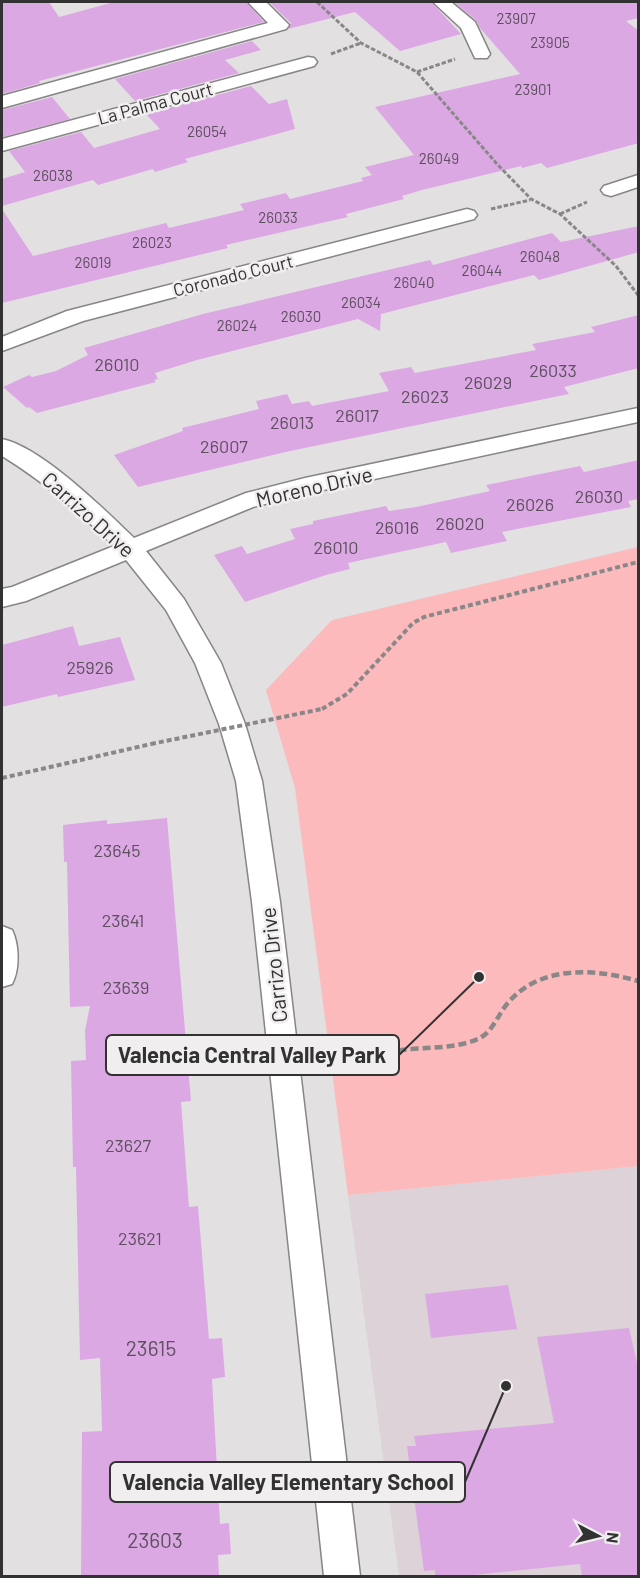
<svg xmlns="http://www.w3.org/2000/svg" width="640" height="1578" font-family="Barlow,sans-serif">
  <rect width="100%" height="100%" fill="#e3e0e2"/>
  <!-- built -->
  <polygon fill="#dcd2d8" points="638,1166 638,1576 399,1576 348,1195"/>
  <!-- green -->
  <polygon fill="#fdbabc" points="638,547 638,1166 348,1195 295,788 266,690 332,620"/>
  <!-- building -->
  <g fill="#dca8e4">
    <polygon points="2,2 49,2 59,17 114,2 246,2 264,22 39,81 40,83 2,94"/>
    <polygon points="269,2 431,2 461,34 400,51 355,12 288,29 291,23"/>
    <polygon points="454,2 639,2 639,18 626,21 639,31 639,143 547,168 541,163 522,168 521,166 422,190 402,196 404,199 346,214 348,217 226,245 228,248 2,303 2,209 33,256 166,223 169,228 244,210 240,204 286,193 290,199 363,181 361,178 372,175 365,167 414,155 375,107 520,74 480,28 476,20"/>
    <polygon points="252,41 261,50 225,60 239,73 135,101 115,79"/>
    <polygon points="251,86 269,104 287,99 295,129 185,159 188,162 155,172 153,169 98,185 93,180 2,206 2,179 25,172 9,151 81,132 94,148 160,129 146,114"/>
    <polygon points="52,97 70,119 2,137 2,110"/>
    <polygon points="639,226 639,252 539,280 534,275 381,314 380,331 358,319 197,360 155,373 158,379 154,380 156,382 37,413 29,407 27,408 3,387 29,375 32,377 56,371 88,355 84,348 203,314 430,260 433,265 552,233 561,242"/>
    <polygon points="639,315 639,368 564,387 569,394 290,451 138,487 114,455 183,431 182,428 259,409 256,401 287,394 292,404 309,401 312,406 389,391 379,373 411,367 415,373 536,350 532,344 595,332 591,327"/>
    <polygon points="639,460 639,499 628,501 631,507 502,532 507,541 451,553 446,542 348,563 350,569 326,575 245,602 214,555 242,546 247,554 295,539 290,529 313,524 313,521 386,506 389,511 416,507 490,491 486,485 580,466 584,472"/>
    <polygon points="73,626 79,646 120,637 135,680 58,697 57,694 2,707 2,645"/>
    <polygon points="167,818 191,1101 181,1102 189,1207 198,1206 209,1339 222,1338 225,1377 212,1379 220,1524 229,1523 231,1554 218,1555 219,1576 81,1576 82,1432 102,1431 100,1358 80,1360 76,1167 73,1167 71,1061 86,1060 85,1030 90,1006 70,1007 67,862 64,862 63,825 107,820 107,824"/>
    <polygon points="508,1285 517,1329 431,1338 425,1294"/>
    <polygon points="629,1328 639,1372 639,1576 582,1576 580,1564 464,1576 435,1576 435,1570 424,1571 407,1446 416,1446 414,1436 554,1423 537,1337"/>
  </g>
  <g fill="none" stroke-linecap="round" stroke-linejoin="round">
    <!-- minor casing -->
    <g stroke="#888587" stroke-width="3">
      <g id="minor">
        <polygon points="248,2 266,2 289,25 286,29 2,108 2,96 268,23"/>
        <polygon points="433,2 451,2 475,22 490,54 487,58 475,58 461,28"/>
        <polygon points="308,57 314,58 317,62 314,66 2,151 2,139"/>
        <polygon points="638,175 638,187 611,196 604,194 601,190 604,186"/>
        <polygon points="467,209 474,211 477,215 474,219 83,321 2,351 2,337 67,311"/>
        <path d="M 638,408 L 638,422 L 305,494 L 253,507 L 146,551 L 184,599 L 221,663 L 245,724 L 262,781 L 280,902 L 360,1576 L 324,1576 L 252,902 L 236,781 L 219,724 L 195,663 L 166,610 L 126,560 L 26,601 L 2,607 L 2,589 L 12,587 L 114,546 C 79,512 43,481 2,456 L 2,439 C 41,447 104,509 134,538 L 246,493 L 305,478 Z"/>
        <path d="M 2,926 L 12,930 C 19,944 20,969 12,984 L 2,987 Z"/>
      </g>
    </g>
    <!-- path-far2 -->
    <g stroke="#898788" stroke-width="3" stroke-dasharray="4.5 2" stroke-linecap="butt">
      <polyline points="317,2 361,43 417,72 497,164 531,199 560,214 616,266 638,295"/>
      <polyline points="331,54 361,43"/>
      <polyline points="417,72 455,59"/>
      <polyline points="491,209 530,200"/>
      <polyline points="560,214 587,202"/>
    </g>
    <!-- path-far1 -->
    <g stroke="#898788" stroke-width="4" stroke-dasharray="5 3" stroke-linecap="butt">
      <polyline points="322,709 347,694 413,623 424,617 638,562"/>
      <polyline points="2,778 151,744"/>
    </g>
    <!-- path -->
    <path stroke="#898788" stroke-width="4.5" stroke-dasharray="8 4" stroke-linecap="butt" d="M 316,1065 C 344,1060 373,1054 402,1050 C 426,1047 455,1049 478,1039 C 493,1032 497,1016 507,1004 C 539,965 594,968 638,981"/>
    <!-- minor -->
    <use href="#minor" fill="#fff" fill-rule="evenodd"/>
    <!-- path-bridge -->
    <polyline stroke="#898788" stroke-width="4" stroke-dasharray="5 3" stroke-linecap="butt" points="151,744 322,709"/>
  </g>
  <g text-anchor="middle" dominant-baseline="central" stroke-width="5" stroke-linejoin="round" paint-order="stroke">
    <!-- far-number labels -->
    <g font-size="15" fill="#5d505f">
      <text x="516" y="18">23907</text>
      <text x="550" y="42">23905</text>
      <text x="533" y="89">23901</text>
      <text x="207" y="131">26054</text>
      <text x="439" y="158">26049</text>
      <text x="53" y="175">26038</text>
      <text x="278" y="217">26033</text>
      <text x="152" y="242">26023</text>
      <text x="540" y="256">26048</text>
      <text x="93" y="262">26019</text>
      <text x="482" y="270">26044</text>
      <text x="414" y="282">26040</text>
      <text x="361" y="302">26034</text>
      <text x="301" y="316">26030</text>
      <text x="237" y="325">26024</text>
    </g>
    <!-- far-street labels -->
    <g font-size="18" fill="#333233" stroke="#f1eeef">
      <text transform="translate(155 103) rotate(-15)">La Palma Court</text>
      <text transform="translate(233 275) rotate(-14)">Coronado Court</text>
    </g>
    <!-- number labels -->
    <g font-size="18" fill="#5d505f">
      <text x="117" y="364">26010</text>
      <text x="553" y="370">26033</text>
      <text x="488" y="382">26029</text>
      <text x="425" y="396">26023</text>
      <text x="357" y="415">26017</text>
      <text x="292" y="422">26013</text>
      <text x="224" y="446">26007</text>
      <text x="599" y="496">26030</text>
      <text x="530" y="504">26026</text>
      <text x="460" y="523">26020</text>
      <text x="397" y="527">26016</text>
      <text x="336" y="547">26010</text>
      <text x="90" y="667">25926</text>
      <text x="117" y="850">23645</text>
      <text x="123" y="920">23641</text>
      <text x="126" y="987">23639</text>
      <text x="128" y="1145">23627</text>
      <text x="140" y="1238">23621</text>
    </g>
    <!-- street labels -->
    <g font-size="21" fill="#333233" stroke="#f1eeef">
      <text transform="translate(314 486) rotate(-13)">Moreno Drive</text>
      <text transform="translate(89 514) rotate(42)">Carrizo Drive</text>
      <text transform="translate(273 965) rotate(-96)">Carrizo Drive</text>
    </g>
    <!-- near-number labels -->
    <g font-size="21" fill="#5d505f">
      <text x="151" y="1347">23615</text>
      <text x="155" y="1539">23603</text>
    </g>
  </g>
  <!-- callouts -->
  <path fill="none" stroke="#333233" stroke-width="2" d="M479 977L399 1055M506 1386L465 1482"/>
  <g fill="#333233" stroke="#f1eeef" stroke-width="2">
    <circle cx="479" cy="977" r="6"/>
    <circle cx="506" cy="1386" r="6"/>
  </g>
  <g fill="#f1eeef" stroke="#333233" stroke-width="2">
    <rect x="106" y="1035" width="293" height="40" rx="6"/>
    <rect x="110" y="1462" width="355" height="40" rx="6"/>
  </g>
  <g font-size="22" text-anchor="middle" font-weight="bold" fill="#333233">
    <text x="252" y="1063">Valencia Central Valley Park</text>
    <text x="288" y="1490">Valencia Valley Elementary School</text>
  </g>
  <!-- border -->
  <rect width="640" height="1578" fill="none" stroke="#333233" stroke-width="6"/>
  <!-- north arrow -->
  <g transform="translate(598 1536) rotate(97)" stroke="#f1eeef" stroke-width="4.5" paint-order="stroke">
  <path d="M0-4.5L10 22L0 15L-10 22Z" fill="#333233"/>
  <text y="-9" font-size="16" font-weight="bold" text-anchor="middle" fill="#333233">N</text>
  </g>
</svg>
